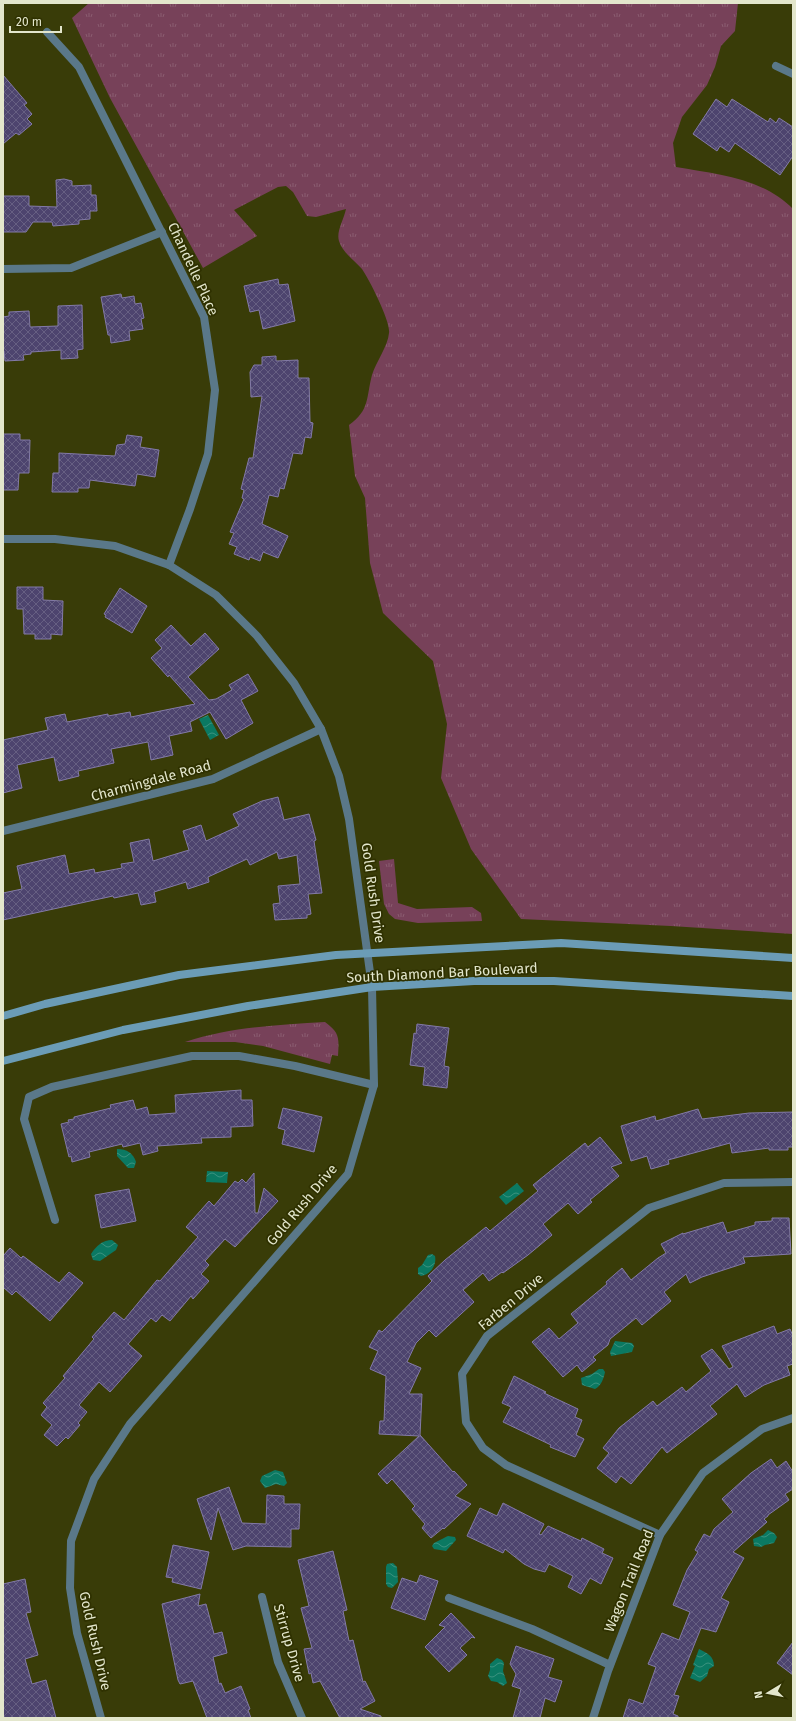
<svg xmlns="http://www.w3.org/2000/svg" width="796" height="1721" font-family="'Fira Sans',sans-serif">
  <defs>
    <pattern id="grass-tufts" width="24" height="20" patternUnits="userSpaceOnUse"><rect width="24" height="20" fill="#774159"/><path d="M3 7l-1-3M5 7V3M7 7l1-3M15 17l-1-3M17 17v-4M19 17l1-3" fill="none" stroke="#8a5c70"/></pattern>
    <pattern id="water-waves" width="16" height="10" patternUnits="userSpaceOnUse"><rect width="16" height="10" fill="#0b7962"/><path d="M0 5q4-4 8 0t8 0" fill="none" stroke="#3a927e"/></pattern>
    <pattern id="building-cross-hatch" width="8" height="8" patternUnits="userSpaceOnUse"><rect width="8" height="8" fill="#4d446e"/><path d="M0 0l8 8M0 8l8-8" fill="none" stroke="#665f82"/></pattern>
  </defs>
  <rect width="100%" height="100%" fill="#393c08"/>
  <!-- grass -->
  <g fill="url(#grass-tufts)">
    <path d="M 89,3 L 738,3 L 735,31 L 721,46 L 715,67 L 707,85 L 682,117 L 673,143 L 676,167 C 716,174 763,178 793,209 L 793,934 L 671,926 L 521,919 L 471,849 L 441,778 L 447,724 L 433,661 L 383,613 L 370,563 L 365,498 L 355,476 L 349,425 C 370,410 366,398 372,375 C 376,362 388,346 389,333 C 391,322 369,279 362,269 C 355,261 342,252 339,241 C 336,232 344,219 346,209 L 316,217 L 307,216 L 293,192 L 286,186 L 278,187 L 234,210 L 257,236 L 203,268 L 110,98 L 72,18 Z"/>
    <polygon points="394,859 398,903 417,909 472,907 481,913 482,921 418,923 395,919 389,914 384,904 379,861"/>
    <path d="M 325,1022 C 340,1033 339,1038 338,1056 L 332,1055 L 330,1064 L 263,1046 L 235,1042 L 185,1042 C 230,1027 278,1025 325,1022 Z"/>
  </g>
  <!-- water -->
  <g fill="url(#water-waves)">
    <polygon points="208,715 219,735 210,740 199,719"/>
    <path d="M 117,1149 C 127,1149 133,1153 136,1162 L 134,1168 L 128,1168 L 117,1156 Z"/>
    <polygon points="207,1171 228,1172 227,1183 206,1182"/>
    <polygon points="517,1183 524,1191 506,1205 499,1197"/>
    <path d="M 112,1240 L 118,1245 L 116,1250 L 100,1261 L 93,1260 L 91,1254 C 96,1246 103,1240 112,1240 Z"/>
    <path d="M 432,1254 L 435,1256 C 437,1265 430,1275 421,1276 L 418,1274 L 418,1268 L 422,1265 L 428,1255 Z"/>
    <polygon points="615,1341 632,1343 634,1346 632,1352 611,1356 610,1352"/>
    <path d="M 599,1369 L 603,1369 L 605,1372 C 604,1378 601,1386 595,1389 L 582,1385 L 581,1378 L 592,1374 Z"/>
    <polygon points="275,1470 283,1472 287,1483 284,1486 276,1484 265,1488 260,1481 262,1476"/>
    <polygon points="768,1530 774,1533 777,1537 774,1543 765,1545 761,1547 754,1546 753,1539 763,1535"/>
    <polygon points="448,1536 455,1537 456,1540 446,1551 434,1549 432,1546 434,1543"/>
    <polygon points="393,1563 397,1567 398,1582 392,1588 388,1587 386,1584 386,1567 387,1564"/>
    <path d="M 699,1649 C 707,1653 714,1656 714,1666 L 709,1669 L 707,1676 L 700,1682 L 690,1678 L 695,1666 L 693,1665 Z"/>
    <polygon points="497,1658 502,1660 504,1663 503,1671 507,1683 503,1686 497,1682 491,1681 488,1676 490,1670 490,1664"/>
  </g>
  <!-- building -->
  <g fill="url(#building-cross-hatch)" stroke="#837aa8">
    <polygon points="3,75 27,103 24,105 32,114 27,119 32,124 19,135 16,133 3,144"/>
    <polygon points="716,99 727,107 732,99 768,122 770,118 776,123 779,118 793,127 793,156 780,175 735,143 729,152 720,146 717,151 693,134"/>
    <polygon points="64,179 72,181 72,186 91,185 91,195 96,195 97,211 90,211 90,219 79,220 79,224 53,226 52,222 33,222 26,232 3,232 3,196 29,196 29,206 57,207 56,180"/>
    <polygon points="278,279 279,285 288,284 295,321 263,329 259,310 250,312 244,286"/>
    <polygon points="121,294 122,298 134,296 135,304 141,303 144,318 141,319 143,329 129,331 130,340 111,343 110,335 108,335 101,297"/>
    <polygon points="82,305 83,349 77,350 78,358 61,359 61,350 31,352 31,354 23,355 24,360 5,361 4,351 3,351 3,317 9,316 9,312 29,311 30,327 58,326 58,306"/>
    <polygon points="276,356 276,361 298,360 298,378 309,378 310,422 313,423 311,438 305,437 302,454 293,453 284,489 280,488 278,497 269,495 262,524 288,536 278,558 263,552 260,561 250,557 249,560 234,554 237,547 229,544 234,533 230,532 244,499 242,498 244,490 241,489 249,458 253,458 262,396 251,397 250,372 254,365 262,365 262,357"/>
    <polygon points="3,434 20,434 20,440 30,440 29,473 19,473 18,490 3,490"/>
    <polygon points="127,435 142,437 140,447 159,450 155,477 137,474 135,486 90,480 89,488 78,488 78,492 52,492 53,473 59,473 59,453 115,456 117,445 125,444"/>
    <polygon points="17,587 43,587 43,600 63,601 62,635 51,634 51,639 35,639 35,634 24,634 23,609 17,609"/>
    <polygon points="120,588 147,606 132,633 105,617 106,615 104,614"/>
    <polygon points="171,625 191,646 205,633 219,649 188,677 209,700 216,699 232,690 229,685 248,674 258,691 241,700 253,723 226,739 210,712 190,722 192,731 169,736 173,755 151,760 148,742 111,749 114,763 78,771 79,776 59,781 54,757 17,765 22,788 3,793 3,740 48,730 45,718 65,714 67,722 108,714 108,716 130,712 131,717 195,704 169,675 168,677 151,658 162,648 155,640"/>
    <polygon points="278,797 284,820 309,814 316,840 314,841 322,893 308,894 311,914 307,915 307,918 275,920 273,904 280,903 278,886 300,884 297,855 279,859 277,852 250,865 247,859 208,877 209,882 188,889 186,882 154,892 156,902 141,905 138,893 114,898 113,896 3,920 3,893 22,889 17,866 65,855 69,874 94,869 95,873 122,868 121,864 134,862 130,843 149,839 153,861 189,850 183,831 201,825 206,841 239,826 233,814 262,801"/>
    <polygon points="417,1024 449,1028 444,1066 449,1067 447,1088 423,1085 425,1067 410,1065 414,1033 416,1034"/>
    <polygon points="241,1090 241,1100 252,1100 253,1126 231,1127 231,1137 201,1138 202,1143 157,1146 158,1151 143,1155 140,1143 123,1147 122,1144 89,1152 90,1157 72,1162 71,1156 69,1157 61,1124 69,1122 68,1120 74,1119 74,1117 111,1108 110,1105 133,1100 136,1110 147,1107 149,1115 176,1113 175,1095"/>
    <polygon points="283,1108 322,1117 314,1152 282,1144 285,1130 278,1128"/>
    <polygon points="698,1109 702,1119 749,1113 793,1112 793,1147 788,1147 788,1150 769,1150 769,1148 732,1153 730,1143 668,1160 669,1164 651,1169 647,1156 631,1161 621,1126 655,1116 656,1121"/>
    <polygon points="600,1137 622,1163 611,1167 619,1176 590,1200 592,1202 578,1214 568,1203 543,1224 552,1235 528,1255 503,1273 502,1272 489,1281 483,1273 463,1290 474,1302 436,1337 429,1330 416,1343 407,1362 421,1368 409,1394 422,1394 420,1435 453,1472 454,1471 467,1485 455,1496 471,1504 444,1529 443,1528 431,1538 422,1528 425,1524 412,1509 415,1506 392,1479 387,1484 378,1474 419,1436 379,1434 380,1421 384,1421 386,1376 370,1369 378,1351 369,1347 379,1330 382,1332 432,1281 428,1276 445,1260 486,1227 490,1231 538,1191 533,1185 585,1143 588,1147"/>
    <polygon points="254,1173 255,1213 258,1213 264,1188 278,1201 235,1247 225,1239 205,1261 209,1265 201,1274 209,1281 193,1299 191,1296 170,1321 162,1315 156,1322 151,1318 128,1344 142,1356 110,1392 99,1382 79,1405 87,1412 78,1423 80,1425 68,1439 66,1437 57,1446 44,1435 52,1425 41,1415 47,1407 43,1403 65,1378 63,1376 94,1339 92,1337 114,1312 124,1320 157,1280 160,1281 198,1237 186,1227 209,1201 214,1206 235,1181 238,1183 242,1179 246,1183"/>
    <polygon points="129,1189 136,1221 101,1228 95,1195"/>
    <polygon points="772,1218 789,1218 791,1254 743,1257 745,1263 702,1277 690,1283 686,1274 664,1292 671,1301 642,1325 636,1318 610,1339 608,1345 593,1357 596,1360 582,1372 577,1365 563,1377 532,1342 549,1328 559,1339 578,1323 571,1314 607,1284 606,1282 622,1268 631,1280 658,1258 666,1253 661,1244 683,1233 683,1234 723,1222 727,1233 755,1225 755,1222 772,1221"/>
    <polygon points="10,1248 21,1258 23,1256 59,1283 69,1272 83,1283 50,1321 16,1291 12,1295 3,1287 3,1256"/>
    <polygon points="774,1326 777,1334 790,1329 793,1336 793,1364 787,1366 790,1375 764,1385 745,1397 737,1384 710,1406 717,1414 667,1453 662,1447 631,1484 621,1476 616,1483 597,1468 609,1453 603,1448 619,1428 653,1401 657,1406 682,1387 686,1392 711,1371 701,1356 712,1349 729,1369 733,1367 722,1346"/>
    <polygon points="514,1376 546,1392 544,1393 578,1409 575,1417 582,1420 576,1435 584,1439 575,1457 550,1447 551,1445 503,1422 511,1407 502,1403"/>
    <polygon points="771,1459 777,1468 786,1461 793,1472 793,1489 785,1494 789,1500 768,1515 768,1516 764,1519 767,1522 733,1552 744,1558 721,1598 729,1602 716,1632 701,1628 674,1695 679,1696 673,1714 678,1716 678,1718 623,1718 629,1699 643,1704 656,1667 648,1664 662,1633 679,1640 690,1612 673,1605 687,1570 698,1552 695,1550 704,1534 710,1537 714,1529 733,1512 722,1499 751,1473"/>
    <polygon points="229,1487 242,1523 266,1524 267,1495 284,1496 284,1504 300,1504 299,1529 291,1529 291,1547 246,1546 233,1550 218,1508 211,1540 197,1499"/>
    <polygon points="503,1503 544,1524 539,1534 541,1535 548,1526 581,1541 582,1538 604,1549 602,1553 613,1558 601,1584 590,1578 581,1594 568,1587 573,1576 549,1564 545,1572 534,1569 524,1564 505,1549 503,1553 467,1536 480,1508 497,1516"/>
    <polygon points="173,1545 209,1552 201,1589 172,1582 173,1578 166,1577"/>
    <polygon points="333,1551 347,1610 343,1611 349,1641 353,1640 363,1682 365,1681 375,1701 360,1709 381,1716 381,1718 340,1718 320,1681 313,1683 311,1673 309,1674 304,1649 312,1648 301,1608 309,1606 298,1560"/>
    <polygon points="420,1575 438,1581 425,1620 391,1608 402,1578 417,1583"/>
    <polygon points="25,1579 31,1612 26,1613 38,1655 25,1659 32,1684 46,1680 56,1718 3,1718 3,1584"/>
    <polygon points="200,1594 198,1606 206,1604 214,1634 222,1632 227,1653 213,1657 219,1684 221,1683 225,1693 241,1686 250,1709 248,1710 251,1718 207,1718 193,1681 180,1684 178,1680 162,1604"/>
    <polygon points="451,1613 475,1638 472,1637 460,1648 467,1655 449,1672 425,1647 445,1627 439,1625"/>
    <polygon points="793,1642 793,1675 777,1663"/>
    <polygon points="516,1646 554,1659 548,1677 562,1681 555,1702 545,1698 540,1718 513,1718 521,1689 512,1686 516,1674 510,1664"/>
  </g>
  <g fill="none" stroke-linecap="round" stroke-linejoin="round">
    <!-- lane -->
    <polyline stroke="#5a7889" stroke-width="8" points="449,1598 532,1629 610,1665"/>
    <!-- street -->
    <g stroke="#5a7889" stroke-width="8">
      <polyline points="47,32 79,67 204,317 215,390 208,454 190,509 169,565"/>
      <polyline points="776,66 793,74"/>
      <polyline points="3,269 71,268 162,232"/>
      <polyline points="3,539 55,539 115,546 169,565 216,595 257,636 294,683 321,729 339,776 349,819 372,987 374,1085 348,1174 130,1424 94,1479 71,1541 70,1588 77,1633 101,1718"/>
      <polyline points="3,831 213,779 321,729"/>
      <polyline points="55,1220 24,1119 29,1097 52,1087 192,1056 239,1056 295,1066 374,1085"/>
      <polyline points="660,1535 506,1465 483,1448 466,1422 462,1374 487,1336 649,1208 724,1183 793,1182"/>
      <polyline points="262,1597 278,1662 302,1718"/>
      <polyline points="593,1718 608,1671 660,1535 703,1473 762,1429 793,1418"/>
    </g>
    <!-- secondary -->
    <g stroke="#6b9cb6" stroke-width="8">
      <polyline points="3,1016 45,1004 179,975 336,955 561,943 793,958"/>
      <polyline points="3,1061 123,1030 248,1006 372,987 474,981 554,981 793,996"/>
    </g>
  </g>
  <g text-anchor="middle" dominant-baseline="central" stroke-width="3.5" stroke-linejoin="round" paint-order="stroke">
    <!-- street labels -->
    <g font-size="14" fill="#e3e6cc" stroke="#2f3100">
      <text transform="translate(193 269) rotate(65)">Chandelle Place</text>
      <text transform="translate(151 781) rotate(-15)">Charmingdale Road</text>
      <text transform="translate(373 893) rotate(82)">Gold Rush Drive</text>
      <text transform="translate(442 973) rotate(-3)">South Diamond Bar Boulevard</text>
      <text transform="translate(302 1205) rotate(-50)">Gold Rush Drive</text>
      <text transform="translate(511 1302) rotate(-40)">Farben Drive</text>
      <text transform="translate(629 1581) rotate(-68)">Wagon Trail Road</text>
      <text transform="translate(95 1641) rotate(77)">Gold Rush Drive</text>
      <text transform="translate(289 1643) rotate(74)">Stirrup Drive</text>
    </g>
  </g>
  <!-- border -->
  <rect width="796" height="1721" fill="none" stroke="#e3e6cc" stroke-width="8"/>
  <!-- north arrow -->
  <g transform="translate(768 1693) rotate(260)" stroke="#2f3100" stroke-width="3" paint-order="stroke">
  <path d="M0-3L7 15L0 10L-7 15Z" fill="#e3e6cc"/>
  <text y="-6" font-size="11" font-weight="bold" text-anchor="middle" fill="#e3e6cc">N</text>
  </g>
  <!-- scale -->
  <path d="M10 26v6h51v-6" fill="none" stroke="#e3e6cc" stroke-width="2"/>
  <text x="16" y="26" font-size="12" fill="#e3e6cc" stroke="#2f3100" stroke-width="3" paint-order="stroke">20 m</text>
</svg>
